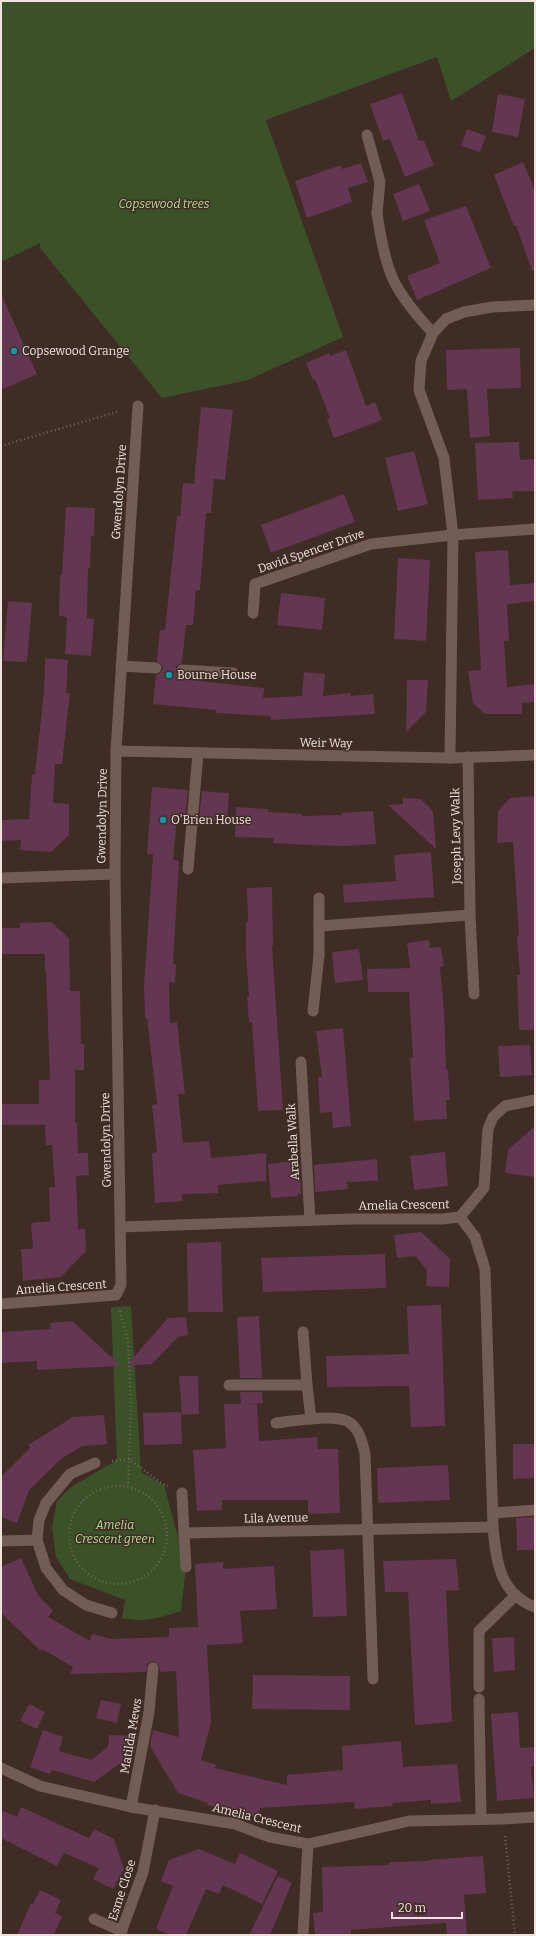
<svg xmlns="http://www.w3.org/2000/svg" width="536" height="1936" font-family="Bitter,serif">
  <rect width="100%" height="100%" fill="#3f2c25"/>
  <!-- green -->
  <g fill="#3b5229">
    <polygon points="1,1 535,1 535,48 451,101 437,57 266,120 343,337 248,380 162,398 40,248 40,243 1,262"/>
    <path d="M 131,1306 L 141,1472 L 164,1485 L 186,1567 L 181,1611 C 158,1618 147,1623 122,1618 L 125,1600 L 70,1579 L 56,1557 L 52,1528 L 57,1501 L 71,1487 L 117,1460 L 111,1307 Z"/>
  </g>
  <!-- building -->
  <g fill="#633651">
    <polygon points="402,93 419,141 424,141 434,165 405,177 390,139 383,141 370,104"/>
    <polygon points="498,94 525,99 518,137 492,132"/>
    <polygon points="467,129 486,136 480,152 461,146"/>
    <polygon points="523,162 535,190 535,270 532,271 516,225 514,226 494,175"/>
    <polygon points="361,163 368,182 348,188 352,202 307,218 295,181 341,165 342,169"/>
    <polygon points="419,184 430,211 403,221 393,194"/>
    <polygon points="466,206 491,268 417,300 407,276 440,263 424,220"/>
    <polygon points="1,294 37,374 1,390"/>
    <polygon points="520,348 521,388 487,389 490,436 470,438 467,389 447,390 446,350"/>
    <polygon points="346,350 366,406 375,402 382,420 334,438 327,419 330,418 315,379 313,380 306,363 329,353 330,356"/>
    <polygon points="201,407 233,410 225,480 214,479 211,513 206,513 200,590 196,590 193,625 186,625 182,663 176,666 176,673 181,677 181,679 264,688 263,698 302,696 304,672 325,674 323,696 351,693 351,696 373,694 375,714 271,720 270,716 216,713 216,710 153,704 156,675 159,674 163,669 162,665 157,661 160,630 165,630 177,516 180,517 183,483 194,484"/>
    <polygon points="519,442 520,460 535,459 535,491 512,491 513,498 478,500 475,443"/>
    <polygon points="414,451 428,504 398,511 385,458"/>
    <polygon points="344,494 355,522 271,553 261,525"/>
    <polygon points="66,507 95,508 94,536 91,536 90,569 88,568 87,618 94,619 91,656 65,654 67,617 59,616 60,575 62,575"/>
    <polygon points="508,550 510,585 535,583 535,601 507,604 509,641 504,641 507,687 535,684 535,702 522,703 522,714 485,714 473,703 468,671 481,670 475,552"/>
    <polygon points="398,558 430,560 426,641 394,639"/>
    <polygon points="281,593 325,598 322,630 277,625"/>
    <polygon points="8,601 32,603 27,662 3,661"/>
    <polygon points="45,658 68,660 66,693 70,693 68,710 62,764 55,764 53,803 69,804 69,835 51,852 20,850 21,840 1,841 1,820 29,819 32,774 35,774 44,691"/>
    <polygon points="407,680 428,680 426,712 406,732"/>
    <polygon points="152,787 188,790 185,819 177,818 173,860 179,861 173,964 176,965 175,983 169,982 170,1023 177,1022 185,1094 178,1094 183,1143 209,1141 211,1158 266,1153 266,1181 218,1185 218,1193 182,1194 183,1201 155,1203 152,1153 157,1152 152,1105 157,1104 147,1018 145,1018 144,986 153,854 147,854"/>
    <polygon points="202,791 229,793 227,822 199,820"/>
    <polygon points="535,796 535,1030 519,1030 517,975 520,975 517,936 519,935 513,842 497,843 498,811 510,798"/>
    <polygon points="403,798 421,799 433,811 436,849 388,805 403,804"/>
    <polygon points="236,807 268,809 268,812 302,814 302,816 342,815 342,813 373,811 376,844 345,846 309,845 273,843 274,838 235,837"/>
    <polygon points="431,852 434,897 344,903 343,885 396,881 394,855"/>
    <polygon points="272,887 273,946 272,946 283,1110 258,1111 252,1022 249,1022 247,997 249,997 246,953 246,922 248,922 247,888"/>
    <polygon points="51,922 69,938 70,991 80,991 81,1044 84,1044 84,1070 75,1070 75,1123 77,1123 78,1153 88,1153 89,1175 76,1176 78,1229 85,1229 86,1251 61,1277 23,1281 21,1249 33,1249 31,1223 50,1221 49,1187 55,1187 52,1145 46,1145 45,1125 1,1125 1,1104 39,1104 39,1080 50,1080 46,970 45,970 45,954 1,954 1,928 20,928 20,923"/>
    <polygon points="429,940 430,948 441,947 444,966 440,967 444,1011 446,1069 448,1069 450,1100 446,1100 447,1119 414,1121 410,1058 413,1058 409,992 368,992 367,969 410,968 407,943"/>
    <polygon points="359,949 363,980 335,983 332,952"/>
    <polygon points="343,1028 351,1126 333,1128 332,1112 320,1113 318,1077 322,1077 316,1031"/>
    <polygon points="530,1045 532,1075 500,1077 498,1046"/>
    <polygon points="535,1126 535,1177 505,1173 508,1150"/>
    <polygon points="445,1152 448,1186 414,1190 410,1156"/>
    <polygon points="377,1159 378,1181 347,1182 348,1189 315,1192 314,1165"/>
    <polygon points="294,1161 295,1166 300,1166 301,1194 298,1194 298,1196 271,1198 268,1164"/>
    <polygon points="421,1232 450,1259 449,1287 426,1286 427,1270 415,1256 397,1258 394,1235"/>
    <polygon points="221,1242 223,1312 188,1312 187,1243"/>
    <polygon points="385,1254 386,1288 263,1292 261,1258"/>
    <polygon points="441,1305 445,1426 411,1427 409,1386 327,1387 326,1356 409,1354 407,1306"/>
    <polygon points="259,1316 262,1378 240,1378 237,1317"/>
    <polygon points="186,1317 188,1335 178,1337 152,1364 126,1366 168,1318"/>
    <polygon points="72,1321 121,1366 37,1370 37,1361 1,1363 1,1332 51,1329 50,1323"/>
    <polygon points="179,1376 198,1376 199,1414 182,1415"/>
    <polygon points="240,1392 262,1392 263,1403 246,1404 257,1404 259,1441 317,1437 318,1449 338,1449 340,1513 308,1514 308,1500 222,1500 222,1510 197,1511 193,1450 226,1448 224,1404 241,1404"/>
    <polygon points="181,1412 182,1444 144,1445 143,1413"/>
    <polygon points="104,1415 107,1444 82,1446 61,1459 29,1490 17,1523 1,1517 1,1477 30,1448 28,1445 73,1417"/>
    <polygon points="513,1444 535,1444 535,1478 513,1479"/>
    <polygon points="448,1465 450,1500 378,1503 377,1468"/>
    <polygon points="535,1517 535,1550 517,1550 516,1518"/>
    <polygon points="344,1549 347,1616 313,1617 310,1551"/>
    <polygon points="21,1558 38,1595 53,1611 48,1617 90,1641 92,1634 111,1639 169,1637 169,1628 198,1627 195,1564 223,1562 223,1569 274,1566 277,1609 240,1611 243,1643 207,1645 211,1723 201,1760 216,1765 215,1768 287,1785 287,1775 343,1770 342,1746 401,1741 403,1767 457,1764 461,1802 431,1804 431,1800 392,1803 393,1806 355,1809 354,1802 260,1808 258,1818 207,1805 208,1803 178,1793 150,1746 153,1730 179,1737 176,1671 160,1672 159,1665 153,1661 147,1664 146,1672 70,1674 73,1667 42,1649 41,1651 1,1613 1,1567"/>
    <polygon points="456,1559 459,1590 446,1591 452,1722 415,1725 408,1592 385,1592 383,1561"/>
    <polygon points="514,1637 515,1670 494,1672 492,1638"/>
    <polygon points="253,1675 350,1676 350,1710 252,1709"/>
    <polygon points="101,1700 121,1704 117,1723 96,1718"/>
    <polygon points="29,1704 45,1712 37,1729 20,1721"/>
    <polygon points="518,1712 520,1748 535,1747 535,1766 531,1767 534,1798 497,1801 491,1714"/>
    <polygon points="43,1730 63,1737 59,1751 91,1760 108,1747 109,1735 137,1736 134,1753 94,1782 52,1770 50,1774 30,1767"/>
    <polygon points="21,1807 89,1838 94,1829 114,1839 124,1869 113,1889 93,1879 99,1868 64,1853 57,1866 1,1838 1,1810 17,1817"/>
    <polygon points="199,1849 235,1864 240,1853 278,1871 262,1904 223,1885 219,1894 206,1889 186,1935 170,1935 156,1929 173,1886 161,1881 169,1860"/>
    <polygon points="483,1856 486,1893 464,1895 467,1935 447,1935 446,1923 351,1930 351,1935 315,1935 313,1913 323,1912 322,1867 389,1865 389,1862 428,1861 428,1860"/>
    <polygon points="278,1876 292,1883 270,1935 249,1935"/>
    <polygon points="40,1890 61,1900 55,1913 62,1916 54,1935 17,1935 31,1903 33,1904"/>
  </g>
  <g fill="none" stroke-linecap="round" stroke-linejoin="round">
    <!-- path -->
    <g stroke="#74635d" stroke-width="2.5" stroke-dasharray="1 3" stroke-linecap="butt">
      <polyline points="1,446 120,411"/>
      <polyline points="120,1311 128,1341 131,1406 128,1486"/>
      <polyline points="112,1461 129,1459 161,1483 168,1486"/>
      <circle cx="118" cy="1535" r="49"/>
      <polyline points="505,1836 515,1935"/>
    </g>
    <!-- service -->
    <g stroke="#735c54" stroke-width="11">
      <polyline points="367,135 380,182 377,213"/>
      <polyline points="121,666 156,668"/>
      <polyline points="182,670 233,673"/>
      <polyline points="188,869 198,753"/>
      <polyline points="313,1011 319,955"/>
      <polyline points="229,1385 307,1385 303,1332"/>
      <polyline points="46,1503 70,1474 95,1463"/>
      <polyline points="493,1513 535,1510"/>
      <polyline points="63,1590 86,1605 112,1613"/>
    </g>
    <!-- minor -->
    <g stroke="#735c54" stroke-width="11">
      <path d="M 377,213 C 380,234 385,266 396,285 C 406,303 419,318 433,333"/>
      <polyline points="253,613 255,584 371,544 453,535 535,529"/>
      <polyline points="116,751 450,758 535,755"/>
      <polyline points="468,757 470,915 474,994"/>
      <polyline points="450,758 453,535 444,458 419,390 421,361 433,333 446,319 464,312 492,307 535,305"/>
      <polyline points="1,878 115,874"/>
      <polyline points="319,898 319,955"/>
      <polyline points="319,926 470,915"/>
      <polyline points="301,1062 310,1220"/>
      <polyline points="460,1217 484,1188 488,1129 493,1117 505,1106 535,1100"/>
      <path d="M 121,1227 L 350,1219 L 442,1219 L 460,1217 L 475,1237 L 485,1269 L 493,1527 C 496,1559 499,1594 535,1607"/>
      <polyline points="1,1304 116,1295 121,1285 115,874 116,751 138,406"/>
      <polyline points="307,1385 311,1419"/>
      <path d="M 276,1423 C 294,1421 331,1414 347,1421 C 359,1427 362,1442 365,1453 L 373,1679"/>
      <polyline points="182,1493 184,1533"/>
      <polyline points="37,1540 39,1520 46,1503"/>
      <polyline points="1,1541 37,1540 46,1568 63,1590"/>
      <polyline points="186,1567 184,1533 493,1527"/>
      <polyline points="479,1687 479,1631 516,1595"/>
      <polyline points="479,1699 481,1819"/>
      <polyline points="1,1768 40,1786 131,1807 235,1824 270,1837 308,1844 409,1821 503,1819 535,1817"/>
      <polyline points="131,1807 149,1712 153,1668"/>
      <polyline points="94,1919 122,1931"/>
      <polyline points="120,1935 143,1872 155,1810"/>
      <polyline points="303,1935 308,1844"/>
    </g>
  </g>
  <!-- markers -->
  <g fill="#0f9aa8" stroke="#3f2c25" stroke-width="1.5">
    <circle cx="14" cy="351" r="4"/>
    <circle cx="169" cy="675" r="4"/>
    <circle cx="163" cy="820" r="4"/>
  </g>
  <g text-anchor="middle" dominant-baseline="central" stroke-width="3" stroke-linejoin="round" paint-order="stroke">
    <!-- park labels -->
    <g font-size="12" font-style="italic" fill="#b4dd96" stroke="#3f2c25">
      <text x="164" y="204">Copsewood trees</text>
      <text x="115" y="1525">Amelia<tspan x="115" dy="14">Crescent green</tspan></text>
    </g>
    <!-- poi labels -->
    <g font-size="12" fill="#eee2dd" stroke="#3f2c25" text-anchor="start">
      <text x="22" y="351">Copsewood Grange</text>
      <text x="177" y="675">Bourne House</text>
      <text x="171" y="820">O'Brien House</text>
    </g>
    <!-- street labels -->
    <g font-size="12" fill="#eee2dd" stroke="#3f2c25">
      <text transform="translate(119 492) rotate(-86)">Gwendolyn Drive</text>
      <text transform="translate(311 551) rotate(-19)">David Spencer Drive</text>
      <text transform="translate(326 743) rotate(1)">Weir Way</text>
      <text transform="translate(102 816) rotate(-89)">Gwendolyn Drive</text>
      <text transform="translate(456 836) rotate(-91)">Joseph Levy Walk</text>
      <text transform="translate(106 1140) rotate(-91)">Gwendolyn Drive</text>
      <text transform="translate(293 1142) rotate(-93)">Arabella Walk</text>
      <text transform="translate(404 1205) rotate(-1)">Amelia Crescent</text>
      <text transform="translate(61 1287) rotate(-4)">Amelia Crescent</text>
      <text transform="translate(276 1518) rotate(-1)">Lila Avenue</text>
      <text transform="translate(131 1736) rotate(-80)">Matilda Mews</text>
      <text transform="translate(257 1818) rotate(14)">Amelia Crescent</text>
      <text transform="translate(122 1890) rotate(-72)">Esme Close</text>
    </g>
  </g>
  <!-- border -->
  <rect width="536" height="1936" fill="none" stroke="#eee2dd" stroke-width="4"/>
  <!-- scale -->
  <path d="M392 1912v6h70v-6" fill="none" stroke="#eee2dd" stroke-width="2"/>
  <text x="398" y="1912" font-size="12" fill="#eee2dd" stroke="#3f2c25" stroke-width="3" paint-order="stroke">20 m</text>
</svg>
